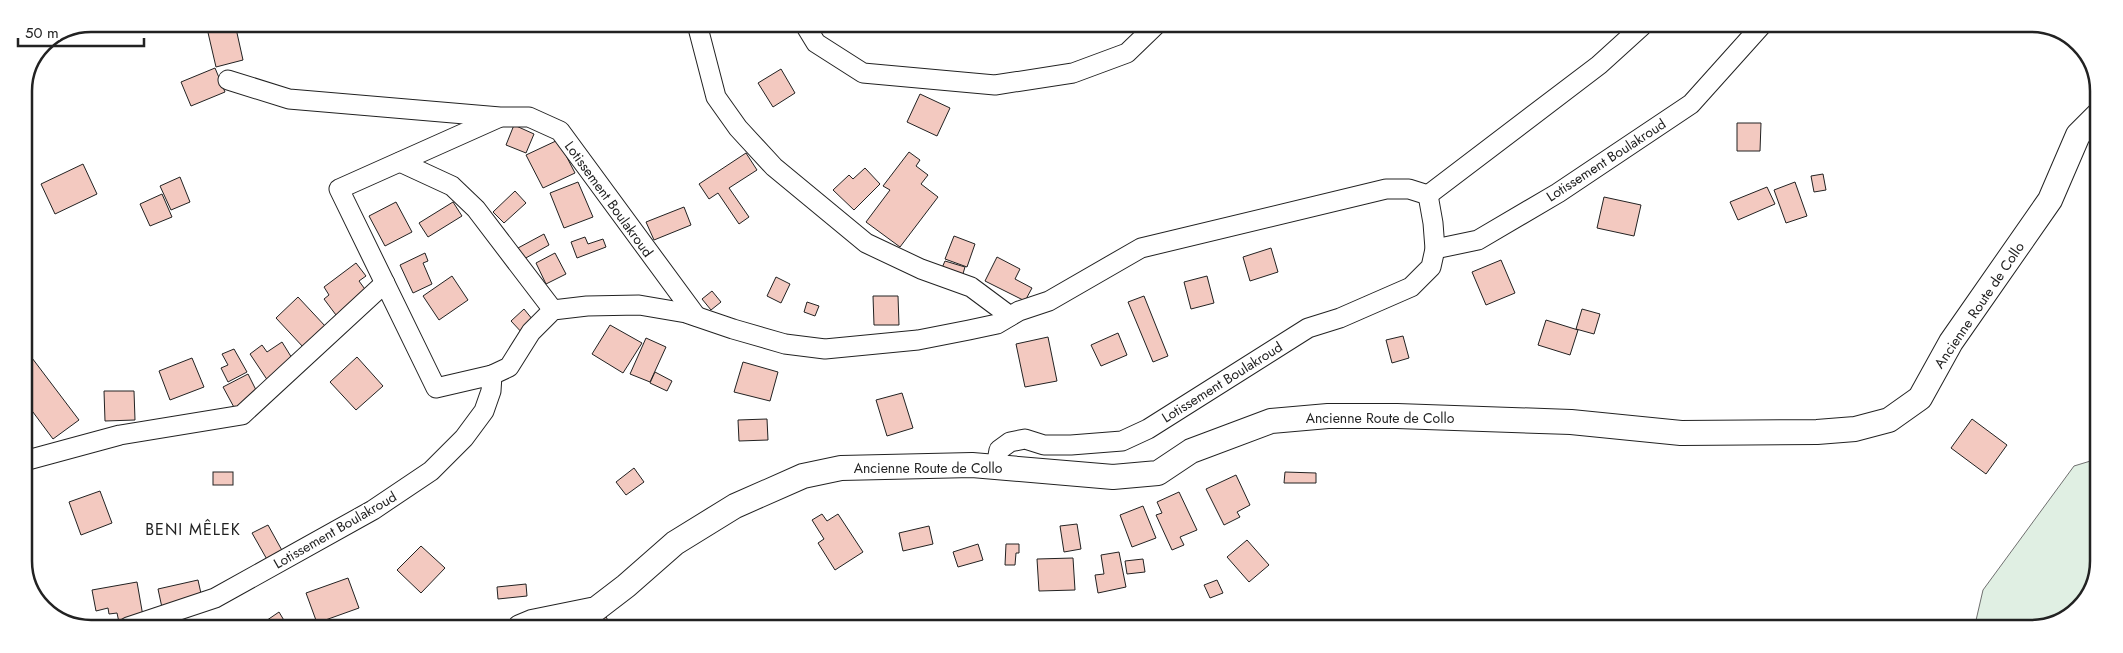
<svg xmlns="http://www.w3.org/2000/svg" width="2123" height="653" font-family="Jost,sans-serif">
  <rect width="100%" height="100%" fill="#fff"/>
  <!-- green -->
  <polygon fill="#e0efe3" stroke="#6f6f6f" points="2097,459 2097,579 2073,615 2032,629 1974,629 1983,590 2074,466"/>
  <!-- building -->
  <g fill="#f3c9c0" stroke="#222">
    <polygon points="206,24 235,24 243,60 216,67"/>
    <polygon points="215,68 225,92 191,106 181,82"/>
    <polygon points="781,69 795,93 773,107 758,83"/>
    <polygon points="920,94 950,108 937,136 907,122"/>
    <polygon points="1737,123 1761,123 1760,151 1737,151"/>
    <polygon points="514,125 534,134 526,153 506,145"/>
    <polygon points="558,140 575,173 543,188 526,155"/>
    <polygon points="909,152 920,160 916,166 928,175 921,184 938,197 900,247 866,222 890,190 883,186"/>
    <polygon points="746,153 757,170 729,188 749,217 739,224 718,193 709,199 699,184"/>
    <polygon points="83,164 97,194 55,214 41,184"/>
    <polygon points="865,168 880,184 854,210 833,190 849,175 853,179"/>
    <polygon points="1823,174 1826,190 1814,192 1811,176"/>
    <polygon points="180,177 190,202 171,210 160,186"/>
    <polygon points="578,182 593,217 564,228 550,193"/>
    <polygon points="1795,182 1807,216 1786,223 1774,190"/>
    <polygon points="1767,187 1775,204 1738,220 1730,202"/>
    <polygon points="515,191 526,203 504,223 493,212"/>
    <polygon points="162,194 172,217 150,226 140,204"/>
    <polygon points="1604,197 1641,205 1634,236 1597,228"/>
    <polygon points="396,202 412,232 385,246 369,216"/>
    <polygon points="453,202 462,216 428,237 419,223"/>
    <polygon points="684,207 691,225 654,240 646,222"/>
    <polygon points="544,234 549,245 524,259 518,248"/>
    <polygon points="954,236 975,244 967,267 945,259"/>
    <polygon points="585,237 588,244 603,239 606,247 577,258 571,242"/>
    <polygon points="1271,248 1278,272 1250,281 1243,257"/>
    <polygon points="425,253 428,261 423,263 432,284 413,293 400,265"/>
    <polygon points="555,253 566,274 546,284 536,263"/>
    <polygon points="997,257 1020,269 1015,279 1032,288 1025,301 985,281"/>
    <polygon points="1501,260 1515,293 1486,305 1472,272"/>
    <polygon points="945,261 965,267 962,277 941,270"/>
    <polygon points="356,263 366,276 359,281 367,292 336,315 324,299 329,295 324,287"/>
    <polygon points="452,276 468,300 439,320 423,296"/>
    <polygon points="1207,276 1214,303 1191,309 1184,282"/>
    <polygon points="776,277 790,284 781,303 767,296"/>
    <polygon points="712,291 721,302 711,310 702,299"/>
    <polygon points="873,296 898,296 899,325 874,325"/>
    <polygon points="1144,296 1168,356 1153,362 1128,302"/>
    <polygon points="298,297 326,327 304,348 276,318"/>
    <polygon points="807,302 819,306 815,316 804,312"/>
    <polygon points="524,309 537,325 525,336 511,321"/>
    <polygon points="1582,309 1600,314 1594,334 1576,329"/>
    <polygon points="1546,320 1578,330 1570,355 1538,345"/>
    <polygon points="610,325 642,343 623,373 592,354"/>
    <polygon points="1118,333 1127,355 1101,366 1091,345"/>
    <polygon points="1403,336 1409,358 1392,363 1386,340"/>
    <polygon points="1048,337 1057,381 1025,387 1016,344"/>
    <polygon points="646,338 666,347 650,382 630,374"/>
    <polygon points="282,342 295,363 268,381 250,354 262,345 267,352"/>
    <polygon points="234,349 247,372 228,382 221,368 228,365 222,354"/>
    <polygon points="29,354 79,420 53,439 24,400 24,358"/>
    <polygon points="357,357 383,386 356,410 330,382"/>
    <polygon points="192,358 204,387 170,400 159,371"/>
    <polygon points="743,362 778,372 770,401 734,392"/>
    <polygon points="655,372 672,381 667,391 650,383"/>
    <polygon points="248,374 260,398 236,411 223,387"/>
    <polygon points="104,391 134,391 135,420 105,421"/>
    <polygon points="902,393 913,428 887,436 876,400"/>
    <polygon points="767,419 768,440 739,441 738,420"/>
    <polygon points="1972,419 2007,445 1986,474 1951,448"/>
    <polygon points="634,468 644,482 626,495 616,482"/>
    <rect x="213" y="472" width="20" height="13"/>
    <polygon points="1285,472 1316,473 1316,483 1284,483"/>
    <polygon points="1236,475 1250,505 1237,512 1240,517 1224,525 1206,489"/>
    <polygon points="100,491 112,523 81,535 69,502"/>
    <polygon points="1179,492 1197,530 1180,537 1184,545 1172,550 1156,515 1162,513 1157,502"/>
    <polygon points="1143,506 1156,538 1132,547 1120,515"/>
    <polygon points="822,514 827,521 838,514 863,552 835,570 818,543 824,539 812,520"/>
    <polygon points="1077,524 1081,549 1064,552 1060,526"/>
    <polygon points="268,525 284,554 269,563 252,533"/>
    <polygon points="929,526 933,544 903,551 899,533"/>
    <polygon points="1247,540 1269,565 1249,582 1227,557"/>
    <polygon points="978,544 983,560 958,567 953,552"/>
    <polygon points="1006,544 1019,544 1019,553 1016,553 1015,565 1005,565"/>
    <polygon points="421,546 445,568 421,593 397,570"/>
    <polygon points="1119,552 1126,587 1098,593 1095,575 1104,574 1101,555"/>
    <polygon points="1073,558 1075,590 1039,591 1037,559"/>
    <polygon points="1143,559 1145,572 1127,574 1125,561"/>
    <polygon points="348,578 359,608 317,623 306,593"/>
    <polygon points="198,580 204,607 164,617 158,589"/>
    <polygon points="1217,580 1223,593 1210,598 1204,585"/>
    <polygon points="137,582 144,622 120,627 117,613 109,614 108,608 96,611 92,590"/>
    <polygon points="526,584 527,596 498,599 497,587"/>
    <polygon points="279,612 288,627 257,627"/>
    <polygon points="583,612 590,624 605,615 610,624 604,628 598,628 596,626 593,627 565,627 563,624"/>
  </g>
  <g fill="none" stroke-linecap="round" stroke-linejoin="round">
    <!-- minor casing -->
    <g stroke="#222" stroke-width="21">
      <g id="minor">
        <polyline points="697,24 716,97 738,128 774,167 866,243 921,269 971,287 1010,316"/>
        <polyline points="805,25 816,43 863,73 995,85 1073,73 1127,53 1156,25"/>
        <polyline points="228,80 289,99 500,117 529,117 560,131 696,316"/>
        <polyline points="400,162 452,186 476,209 553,310"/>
        <polyline points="1428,195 1599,65 1642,26"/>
        <polyline points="1435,249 1478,240 1558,193 1691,104 1761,26"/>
        <polyline points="492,375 436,388 339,189 498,118"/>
        <polyline points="24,461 120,435 242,415 385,283"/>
        <polyline points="996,467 999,450 1010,442 1025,439 1044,445 1071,445 1122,441 1148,429 1308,328 1340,318 1411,287 1431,267 1435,249 1433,223 1428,195"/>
        <polyline points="128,627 215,598 373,510 431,471 464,438 484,411 491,391 492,375 509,367 531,332 553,310 587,306 639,305 686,313 733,329 785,344 825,349 918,340 969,330 997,324 1019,311 1049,301 1141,248 1386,189 1409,189 1428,195"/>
      </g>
    </g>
    <!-- major casing -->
    <g stroke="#222" stroke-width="26">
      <polyline id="major" points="520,627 532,622 596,609 626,586 675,543 735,506 803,476 841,468 972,465 1113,477 1158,473 1191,451 1271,421 1328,416 1397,416 1571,422 1681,433 1817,432 1855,429 1889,420 1920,398 1951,342 2050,200 2078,135 2099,114"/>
    </g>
    <!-- minor -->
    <use href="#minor" stroke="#fff" stroke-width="19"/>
    <!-- major -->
    <use href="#major" stroke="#fff" stroke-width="24"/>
  </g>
  <g text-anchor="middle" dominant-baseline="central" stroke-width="4" stroke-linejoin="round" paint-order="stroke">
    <!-- street labels -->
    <g font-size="14" fill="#222" stroke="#fff">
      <text transform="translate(1606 160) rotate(-33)">Lotissement Boulakroud</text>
      <text transform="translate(609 199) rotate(54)">Lotissement Boulakroud</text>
      <text transform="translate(1979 305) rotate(-56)">Ancienne Route de Collo</text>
      <text transform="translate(1222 382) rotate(-32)">Lotissement Boulakroud</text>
      <text x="1380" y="418">Ancienne Route de Collo</text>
      <text x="928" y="468">Ancienne Route de Collo</text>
      <text transform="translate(335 530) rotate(-30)">Lotissement Boulakroud</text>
    </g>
    <!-- quarter labels -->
    <g font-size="16" letter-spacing="1" fill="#222" stroke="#fff">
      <text x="193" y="529">BENI MÊLEK</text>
    </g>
  </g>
  <!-- crop -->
  <path d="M0 0H2123V653H0ZM91 32H2031A59 59 0 0 1 2090 91V561A59 59 0 0 1 2031 620H91A59 59 0 0 1 32 561V91A59 59 0 0 1 91 32Z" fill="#fff" fill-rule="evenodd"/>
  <path fill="none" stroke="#222" stroke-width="2.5" d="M91 32H2031A59 59 0 0 1 2090 91V561A59 59 0 0 1 2031 620H91A59 59 0 0 1 32 561V91A59 59 0 0 1 91 32Z"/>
  <!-- scale -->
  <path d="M18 38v8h126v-8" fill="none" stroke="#222222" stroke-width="2.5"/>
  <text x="25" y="38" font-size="15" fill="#222222" stroke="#ffffff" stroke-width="4" paint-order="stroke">50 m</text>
</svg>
